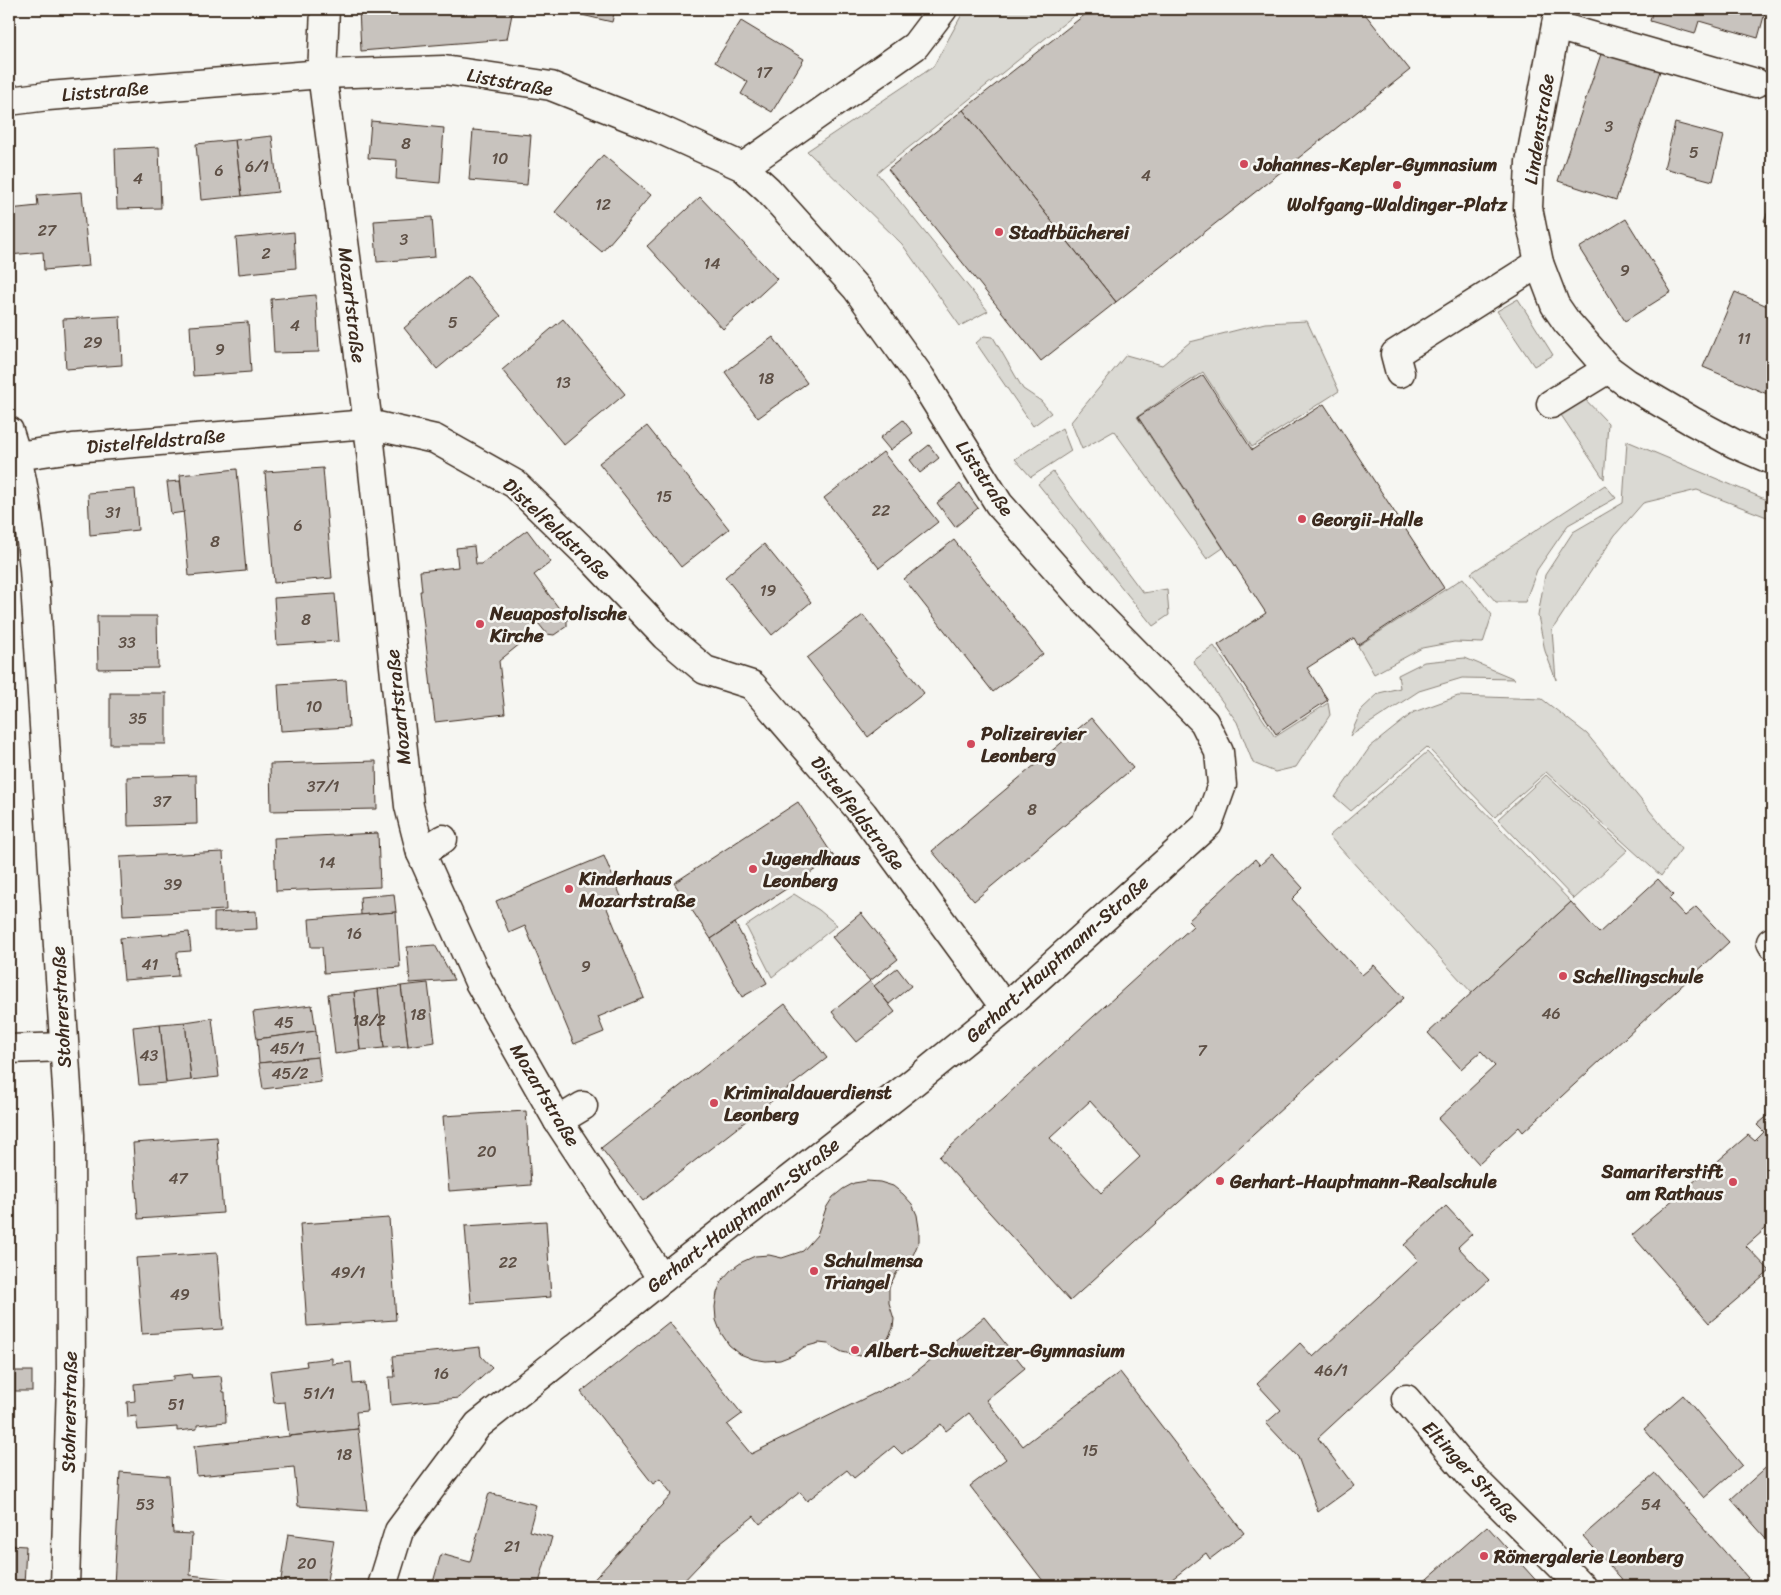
<svg xmlns="http://www.w3.org/2000/svg" width="1781" height="1595" font-family="Sriracha,sans-serif">
  <rect width="100%" height="100%" fill="#f6f6f2"/>
  <filter id="ink" filterUnits="userSpaceOnUse"><feTurbulence type="fractalNoise" baseFrequency=".02" numOctaves="2"/><feDisplacementMap in="SourceGraphic" scale="10" xChannelSelector="R" yChannelSelector="G"/><feConvolveMatrix kernelMatrix="1 2 1 2 8 2 1 2 1" color-interpolation-filters="sRGB"/></filter>
  <g filter="url(#ink)">
    <!-- green -->
    <g fill="#dad9d3" stroke="#8a8278">
      <polygon points="965,9 1082,9 877,173 988,311 960,326 902,244 807,151 933,67"/>
      <polygon points="1518,299 1553,355 1534,366 1497,311"/>
      <polygon points="1307,321 1339,391 1252,447 1203,372 1137,417 1223,548 1207,559 1114,431 1082,449 1071,422 1126,355 1162,365 1190,342 1265,323"/>
      <polygon points="984,336 993,337 1023,389 1041,401 1051,413 1033,426 976,343"/>
      <polygon points="1579,393 1608,423 1604,479 1555,406"/>
      <polygon points="1062,428 1071,451 1031,477 1015,459"/>
      <polygon points="1627,441 1772,502 1772,519 1697,490 1643,503 1615,535 1552,630 1556,680 1545,651 1538,616 1545,575 1573,532 1623,503"/>
      <polygon points="1053,472 1143,593 1167,589 1169,615 1153,626 1038,484"/>
      <polygon points="1605,485 1616,498 1568,525 1537,570 1525,602 1496,602 1471,573"/>
      <polygon points="1463,578 1492,615 1483,643 1454,642 1422,648 1374,674 1358,646"/>
      <polygon points="1214,646 1275,737 1328,703 1330,715 1296,767 1275,772 1253,763 1237,722 1193,661"/>
      <polygon points="1465,658 1515,679 1462,678 1419,691 1350,736 1362,709 1379,693 1400,688 1398,675 1424,662"/>
      <polygon points="1458,696 1542,699 1587,734 1681,849 1661,876 1546,772 1495,817 1427,747 1351,811 1335,797 1370,747 1414,712"/>
      <polygon points="1427,752 1571,902 1472,993 1329,836"/>
      <polygon points="1546,775 1628,850 1574,899 1498,819"/>
      <polygon points="794,894 819,910 837,925 772,977 746,926"/>
    </g>
    <!-- building -->
    <g fill="#c8c3be" stroke="#3b2a1e" fill-rule="evenodd">
      <polygon points="359,9 513,9 507,39 361,51"/>
      <polygon points="556,9 615,9 612,22"/>
      <polygon points="1092,9 1361,9 1410,70 1116,302 963,110"/>
      <polygon points="1653,9 1766,9 1758,38 1699,21 1695,34 1650,21"/>
      <polygon points="741,21 804,59 772,112 741,94 748,82 715,62"/>
      <polygon points="1602,51 1660,71 1616,200 1558,181"/>
      <polygon points="963,110 1116,302 1041,361 888,169"/>
      <polygon points="371,121 444,128 440,183 396,179 397,160 368,158"/>
      <polygon points="1675,123 1724,136 1713,181 1664,168"/>
      <polygon points="473,130 531,135 527,185 469,180"/>
      <polygon points="272,136 278,192 242,196 235,140"/>
      <polygon points="235,140 242,196 201,200 196,144"/>
      <polygon points="159,147 161,208 117,209 115,149"/>
      <polygon points="603,155 651,195 602,252 555,212"/>
      <polygon points="82,192 89,266 44,270 43,252 9,255 9,209 38,206 37,195"/>
      <polygon points="700,197 777,279 723,329 647,246"/>
      <polygon points="1772,202 1772,224 1764,221"/>
      <polygon points="432,217 435,257 377,262 374,221"/>
      <polygon points="1626,219 1671,292 1625,321 1579,248"/>
      <polygon points="294,232 296,268 239,274 236,238"/>
      <polygon points="468,276 501,316 437,369 404,328"/>
      <polygon points="1735,292 1772,308 1772,396 1703,367"/>
      <polygon points="316,295 319,352 274,353 271,299"/>
      <polygon points="120,316 122,365 66,369 63,319"/>
      <polygon points="563,319 625,394 564,445 502,370"/>
      <polygon points="248,322 251,372 193,376 190,326"/>
      <polygon points="773,337 807,383 758,418 725,372"/>
      <polygon points="1203,375 1252,450 1324,404 1444,588 1358,645 1354,638 1307,668 1328,700 1276,734 1218,645 1266,613 1138,417"/>
      <polygon points="903,420 913,433 890,450 880,438"/>
      <polygon points="647,426 729,529 681,567 599,463"/>
      <polygon points="929,445 939,458 920,473 910,460"/>
      <polygon points="883,452 938,522 879,568 824,498"/>
      <polygon points="323,468 332,578 274,583 265,472"/>
      <polygon points="237,469 246,571 189,576 180,475"/>
      <polygon points="180,481 184,512 171,514 167,482"/>
      <polygon points="960,484 978,508 955,527 937,503"/>
      <polygon points="135,489 138,530 90,535 88,493"/>
      <polygon points="527,530 551,562 534,575 567,619 567,626 554,635 547,634 538,623 526,632 526,639 499,661 505,714 435,722 420,591 422,591 420,571 458,567 456,548 474,546 476,564 481,564"/>
      <polygon points="954,540 1043,654 993,692 904,579"/>
      <polygon points="764,544 811,602 772,635 725,577"/>
      <polygon points="335,594 339,641 277,645 274,598"/>
      <polygon points="863,615 924,693 868,737 807,658"/>
      <polygon points="97,616 157,616 158,668 98,669"/>
      <polygon points="346,680 349,727 281,731 278,684"/>
      <rect x="110" y="693" width="56" height="51"/>
      <polygon points="1091,718 1133,768 974,901 932,851"/>
      <polygon points="376,761 377,809 271,811 270,764"/>
      <polygon points="196,775 197,824 128,826 127,777"/>
      <polygon points="798,802 834,857 711,939 674,883"/>
      <polygon points="378,833 380,887 276,891 274,838"/>
      <polygon points="223,852 226,910 123,915 120,857"/>
      <path d="M 1272,854 L 1303,888 L 1292,899 L 1362,975 L 1374,965 L 1404,998 L 1070,1301 L 939,1157 L 1193,926 L 1188,921 L 1255,859 L 1260,865 ZM 1090,1101 L 1140,1157 L 1101,1193 L 1050,1138 Z"/>
      <polygon points="604,856 622,899 606,906 644,998 598,1017 604,1032 574,1044 525,926 509,933 496,901"/>
      <polygon points="1658,879 1673,895 1669,899 1685,916 1696,907 1729,942 1523,1132 1519,1127 1479,1164 1438,1119 1495,1066 1481,1051 1461,1069 1428,1033 1571,902 1599,933"/>
      <polygon points="394,894 396,912 361,915 360,897"/>
      <polygon points="256,911 257,929 214,931 214,913"/>
      <polygon points="396,912 400,967 324,973 322,947 311,947 309,919"/>
      <polygon points="861,913 898,959 870,981 832,937"/>
      <polygon points="735,923 767,983 742,997 711,939"/>
      <polygon points="189,932 191,951 177,952 178,976 124,980 120,938"/>
      <polygon points="435,945 454,980 410,983 407,947"/>
      <polygon points="897,968 911,986 889,1004 874,986"/>
      <polygon points="870,981 895,1012 857,1042 832,1012"/>
      <polygon points="428,983 435,1042 408,1046 401,986"/>
      <polygon points="401,986 408,1046 384,1048 378,989"/>
      <polygon points="378,989 384,1048 360,1050 354,992"/>
      <polygon points="354,992 360,1050 335,1054 328,994"/>
      <polygon points="785,1004 827,1058 643,1201 601,1148"/>
      <polygon points="312,1005 316,1031 257,1039 253,1012"/>
      <polygon points="212,1018 219,1077 191,1080 185,1022"/>
      <polygon points="185,1022 191,1080 166,1083 160,1024"/>
      <polygon points="160,1024 166,1083 139,1085 133,1027"/>
      <polygon points="316,1031 318,1057 259,1063 257,1039"/>
      <polygon points="318,1057 321,1082 263,1089 259,1063"/>
      <polygon points="526,1111 531,1185 449,1191 443,1116"/>
      <polygon points="1772,1112 1772,1223 1746,1246 1770,1271 1709,1323 1632,1235 1748,1135 1755,1141 1764,1132 1757,1125"/>
      <polygon points="217,1137 223,1213 138,1219 133,1143"/>
      <polygon points="867,1181 880,1182 893,1186 903,1194 912,1204 917,1215 919,1228 919,1241 914,1253 907,1264 897,1272 889,1287 889,1303 894,1319 893,1328 885,1345 878,1350 860,1356 842,1352 828,1344 819,1343 804,1347 793,1355 780,1360 766,1361 753,1359 740,1354 729,1345 721,1333 716,1320 715,1307 717,1293 722,1280 731,1270 742,1262 755,1256 769,1255 782,1258 803,1251 817,1235 826,1208 833,1197 843,1189 854,1183"/>
      <polygon points="1446,1206 1472,1234 1458,1247 1489,1280 1318,1438 1354,1486 1318,1512 1298,1457 1266,1423 1281,1410 1257,1384 1300,1343 1313,1357 1418,1260 1404,1245"/>
      <polygon points="389,1218 396,1320 307,1326 300,1224"/>
      <polygon points="546,1221 551,1297 471,1303 465,1226"/>
      <polygon points="217,1253 223,1329 142,1334 136,1258"/>
      <polygon points="984,1317 1025,1368 986,1400 1023,1446 1120,1372 1244,1533 1210,1559 1206,1553 1163,1586 1047,1586 970,1486 1006,1459 969,1413 946,1431 941,1424 902,1454 894,1446 854,1478 847,1470 807,1501 800,1492 760,1524 754,1516 721,1542 679,1586 588,1586 672,1494 660,1479 653,1484 581,1392 669,1322 742,1414 727,1425 751,1454 912,1375"/>
      <polygon points="480,1347 481,1356 492,1368 459,1398 391,1405 389,1377 395,1377 393,1356"/>
      <polygon points="332,1358 332,1364 351,1362 353,1384 364,1383 367,1411 356,1412 358,1429 289,1436 285,1402 274,1403 270,1371 307,1366 306,1361"/>
      <rect x="15" y="1371" width="17" height="20"/>
      <polygon points="191,1374 192,1378 221,1376 223,1392 225,1392 226,1422 197,1425 197,1429 177,1431 177,1427 138,1430 136,1416 128,1417 127,1402 135,1401 134,1384 173,1380 173,1376"/>
      <polygon points="1683,1395 1742,1465 1704,1498 1644,1429"/>
      <polygon points="358,1429 367,1511 298,1506 294,1467 197,1476 194,1446"/>
      <polygon points="1772,1462 1772,1545 1731,1499"/>
      <polygon points="120,1472 169,1476 173,1533 192,1534 190,1575 226,1579 225,1586 114,1586"/>
      <polygon points="1655,1473 1748,1578 1739,1586 1628,1586 1583,1536"/>
      <polygon points="489,1493 536,1505 529,1531 552,1537 539,1583 531,1581 529,1586 432,1586 441,1554 470,1562"/>
      <polygon points="1487,1526 1541,1586 1419,1586"/>
      <polygon points="288,1534 334,1540 326,1586 280,1586"/>
      <polygon points="9,1545 26,1546 24,1586 9,1586"/>
      <polygon points="226,1579 270,1586 225,1586"/>
    </g>
    <g fill="none" stroke-linecap="round" stroke-linejoin="round">
      <!-- minor casing -->
      <g stroke="#3b2a1e" stroke-width="31">
        <g id="minor">
          <polyline points="325,9 322,74 368,424 409,806 421,853 479,982 558,1121 662,1279"/>
          <polyline points="1559,9 1530,162 1528,208 1539,263 1555,305 1566,321 1608,369 1627,383 1692,421 1735,444 1772,460"/>
          <polyline points="1556,26 1756,83"/>
          <polyline points="9,101 48,96 322,74 444,70 551,86 657,128 743,167 768,190 857,289 921,378 999,504 1084,600 1204,722 1219,752 1222,785 1208,824 1005,1008 915,1081 662,1279 478,1425 399,1531 382,1586"/>
          <polyline points="743,167 915,46 943,9"/>
          <polyline points="1400,373 1395,354 1539,263"/>
          <polyline points="1551,404 1608,369"/>
          <path d="M 9,431 C 24,474 29,522 34,568 L 70,1135 L 71,1382 L 65,1586"/>
          <polyline points="9,457 73,448 368,424 435,439 515,484 594,561 665,636 705,670 752,685 863,814 1005,1008"/>
          <polyline points="421,853 443,839"/>
          <polyline points="1771,942 1772,944"/>
          <polyline points="9,1049 64,1047"/>
          <polyline points="558,1121 583,1106"/>
          <polyline points="1406,1399 1471,1476 1581,1586"/>
        </g>
      </g>
      <!-- minor -->
      <use href="#minor" stroke="#f6f6f2" stroke-width="28"/>
    </g>
  </g>
  <!-- markers -->
  <g fill="#d1495b" stroke="#f6f6f2" stroke-width="2">
    <circle cx="1244" cy="164" r="5"/>
    <circle cx="1397" cy="185" r="5"/>
    <circle cx="999" cy="232" r="5"/>
    <circle cx="1302" cy="519" r="5"/>
    <circle cx="480" cy="624" r="5"/>
    <circle cx="971" cy="744" r="5"/>
    <circle cx="753" cy="869" r="5"/>
    <circle cx="569" cy="889" r="5"/>
    <circle cx="1563" cy="976" r="5"/>
    <circle cx="714" cy="1103" r="5"/>
    <circle cx="1220" cy="1181" r="5"/>
    <circle cx="1733" cy="1182" r="5"/>
    <circle cx="814" cy="1271" r="5"/>
    <circle cx="855" cy="1350" r="5"/>
    <circle cx="1484" cy="1556" r="5"/>
  </g>
  <g text-anchor="middle" dominant-baseline="central" stroke-width="5" stroke-linejoin="round" paint-order="stroke">
    <!-- number labels -->
    <g font-size="16" fill="#5e5046">
      <text x="764" y="72">17</text>
      <text x="1609" y="126">3</text>
      <text x="406" y="143">8</text>
      <text x="1694" y="152">5</text>
      <text x="500" y="158">10</text>
      <text x="257" y="166">6/1</text>
      <text x="219" y="170">6</text>
      <text x="1146" y="175">4</text>
      <text x="138" y="178">4</text>
      <text x="603" y="204">12</text>
      <text x="47" y="230">27</text>
      <text x="404" y="239">3</text>
      <text x="266" y="253">2</text>
      <text x="712" y="263">14</text>
      <text x="1625" y="270">9</text>
      <text x="453" y="322">5</text>
      <text x="295" y="325">4</text>
      <text x="1744" y="338">11</text>
      <text x="93" y="342">29</text>
      <text x="220" y="349">9</text>
      <text x="766" y="378">18</text>
      <text x="563" y="382">13</text>
      <text x="664" y="496">15</text>
      <text x="881" y="510">22</text>
      <text x="113" y="512">31</text>
      <text x="298" y="525">6</text>
      <text x="215" y="541">8</text>
      <text x="768" y="590">19</text>
      <text x="306" y="619">8</text>
      <text x="127" y="642">33</text>
      <text x="314" y="706">10</text>
      <text x="138" y="718">35</text>
      <text x="323" y="786">37/1</text>
      <text x="162" y="801">37</text>
      <text x="1032" y="809">8</text>
      <text x="327" y="862">14</text>
      <text x="173" y="884">39</text>
      <text x="354" y="933">16</text>
      <text x="150" y="964">41</text>
      <text x="586" y="966">9</text>
      <text x="1551" y="1013">46</text>
      <text x="418" y="1014">18</text>
      <text x="369" y="1020">18/2</text>
      <text x="284" y="1022">45</text>
      <text x="287" y="1048">45/1</text>
      <text x="1202" y="1050">7</text>
      <text x="149" y="1055">43</text>
      <text x="290" y="1073">45/2</text>
      <text x="487" y="1151">20</text>
      <text x="178" y="1178">47</text>
      <text x="508" y="1262">22</text>
      <text x="348" y="1272">49/1</text>
      <text x="180" y="1294">49</text>
      <text x="1331" y="1370">46/1</text>
      <text x="441" y="1373">16</text>
      <text x="319" y="1393">51/1</text>
      <text x="176" y="1404">51</text>
      <text x="1090" y="1450">15</text>
      <text x="344" y="1454">18</text>
      <text x="145" y="1504">53</text>
      <text x="1651" y="1504">54</text>
      <text x="512" y="1546">21</text>
      <text x="307" y="1563">20</text>
    </g>
    <!-- street labels -->
    <g font-size="19" fill="#3b2a1e" stroke="#f6f6f2">
      <text transform="translate(510 82) rotate(10)">Liststraße</text>
      <text transform="translate(105 91) rotate(-5)">Liststraße</text>
      <text transform="translate(1539 129) rotate(-81)">Lindenstraße</text>
      <text transform="translate(352 305) rotate(83)">Mozartstraße</text>
      <text transform="translate(156 441) rotate(-5)">Distelfeldstraße</text>
      <text transform="translate(985 478) rotate(56)">Liststraße</text>
      <text transform="translate(557 529) rotate(43)">Distelfeldstraße</text>
      <text transform="translate(398 707) rotate(-96)">Mozartstraße</text>
      <text transform="translate(858 813) rotate(52)">Distelfeldstraße</text>
      <text transform="translate(1057 959) rotate(-42)">Gerhart-Hauptmann-Straße</text>
      <text transform="translate(61 1007) rotate(-93)">Stohrerstraße</text>
      <text transform="translate(545 1095) rotate(59)">Mozartstraße</text>
      <text transform="translate(743 1215) rotate(-38)">Gerhart-Hauptmann-Straße</text>
      <text transform="translate(69 1412) rotate(-89)">Stohrerstraße</text>
      <text transform="translate(1471 1472) rotate(47)">Eltinger Straße</text>
    </g>
    <!-- poi labels -->
    <g font-size="19" font-weight="bold" fill="#3b2a1e" stroke="#f6f6f2" text-anchor="start">
      <text x="1254" y="164">Johannes-Kepler-Gymnasium</text>
      <text x="1397" y="204" text-anchor="middle">Wolfgang-Waldinger-Platz</text>
      <text x="1009" y="232">Stadtbücherei</text>
      <text x="1312" y="519">Georgii-Halle</text>
      <text x="490" y="613">Neuapostolische<tspan x="490" dy="22">Kirche</tspan></text>
      <text x="981" y="733">Polizeirevier<tspan x="981" dy="22">Leonberg</tspan></text>
      <text x="763" y="858">Jugendhaus<tspan x="763" dy="22">Leonberg</tspan></text>
      <text x="579" y="878">Kinderhaus<tspan x="579" dy="22">Mozartstraße</tspan></text>
      <text x="1573" y="976">Schellingschule</text>
      <text x="724" y="1092">Kriminaldauerdienst<tspan x="724" dy="22">Leonberg</tspan></text>
      <text x="1723" y="1171" text-anchor="end">Samariterstift<tspan x="1723" dy="22">am Rathaus</tspan></text>
      <text x="1230" y="1181">Gerhart-Hauptmann-Realschule</text>
      <text x="824" y="1260">Schulmensa<tspan x="824" dy="22">Triangel</tspan></text>
      <text x="865" y="1350">Albert-Schweitzer-Gymnasium</text>
      <text x="1494" y="1556">Römergalerie Leonberg</text>
    </g>
  </g>
  <!-- margin -->
  <rect width="1781" height="1595" fill="none" stroke="#f6f6f2" stroke-width="30"/>
  <rect x="15" y="15" width="1751" height="1565" fill="none" stroke="#3b2a1e" stroke-width="2" filter="url(#ink)"/>
</svg>
